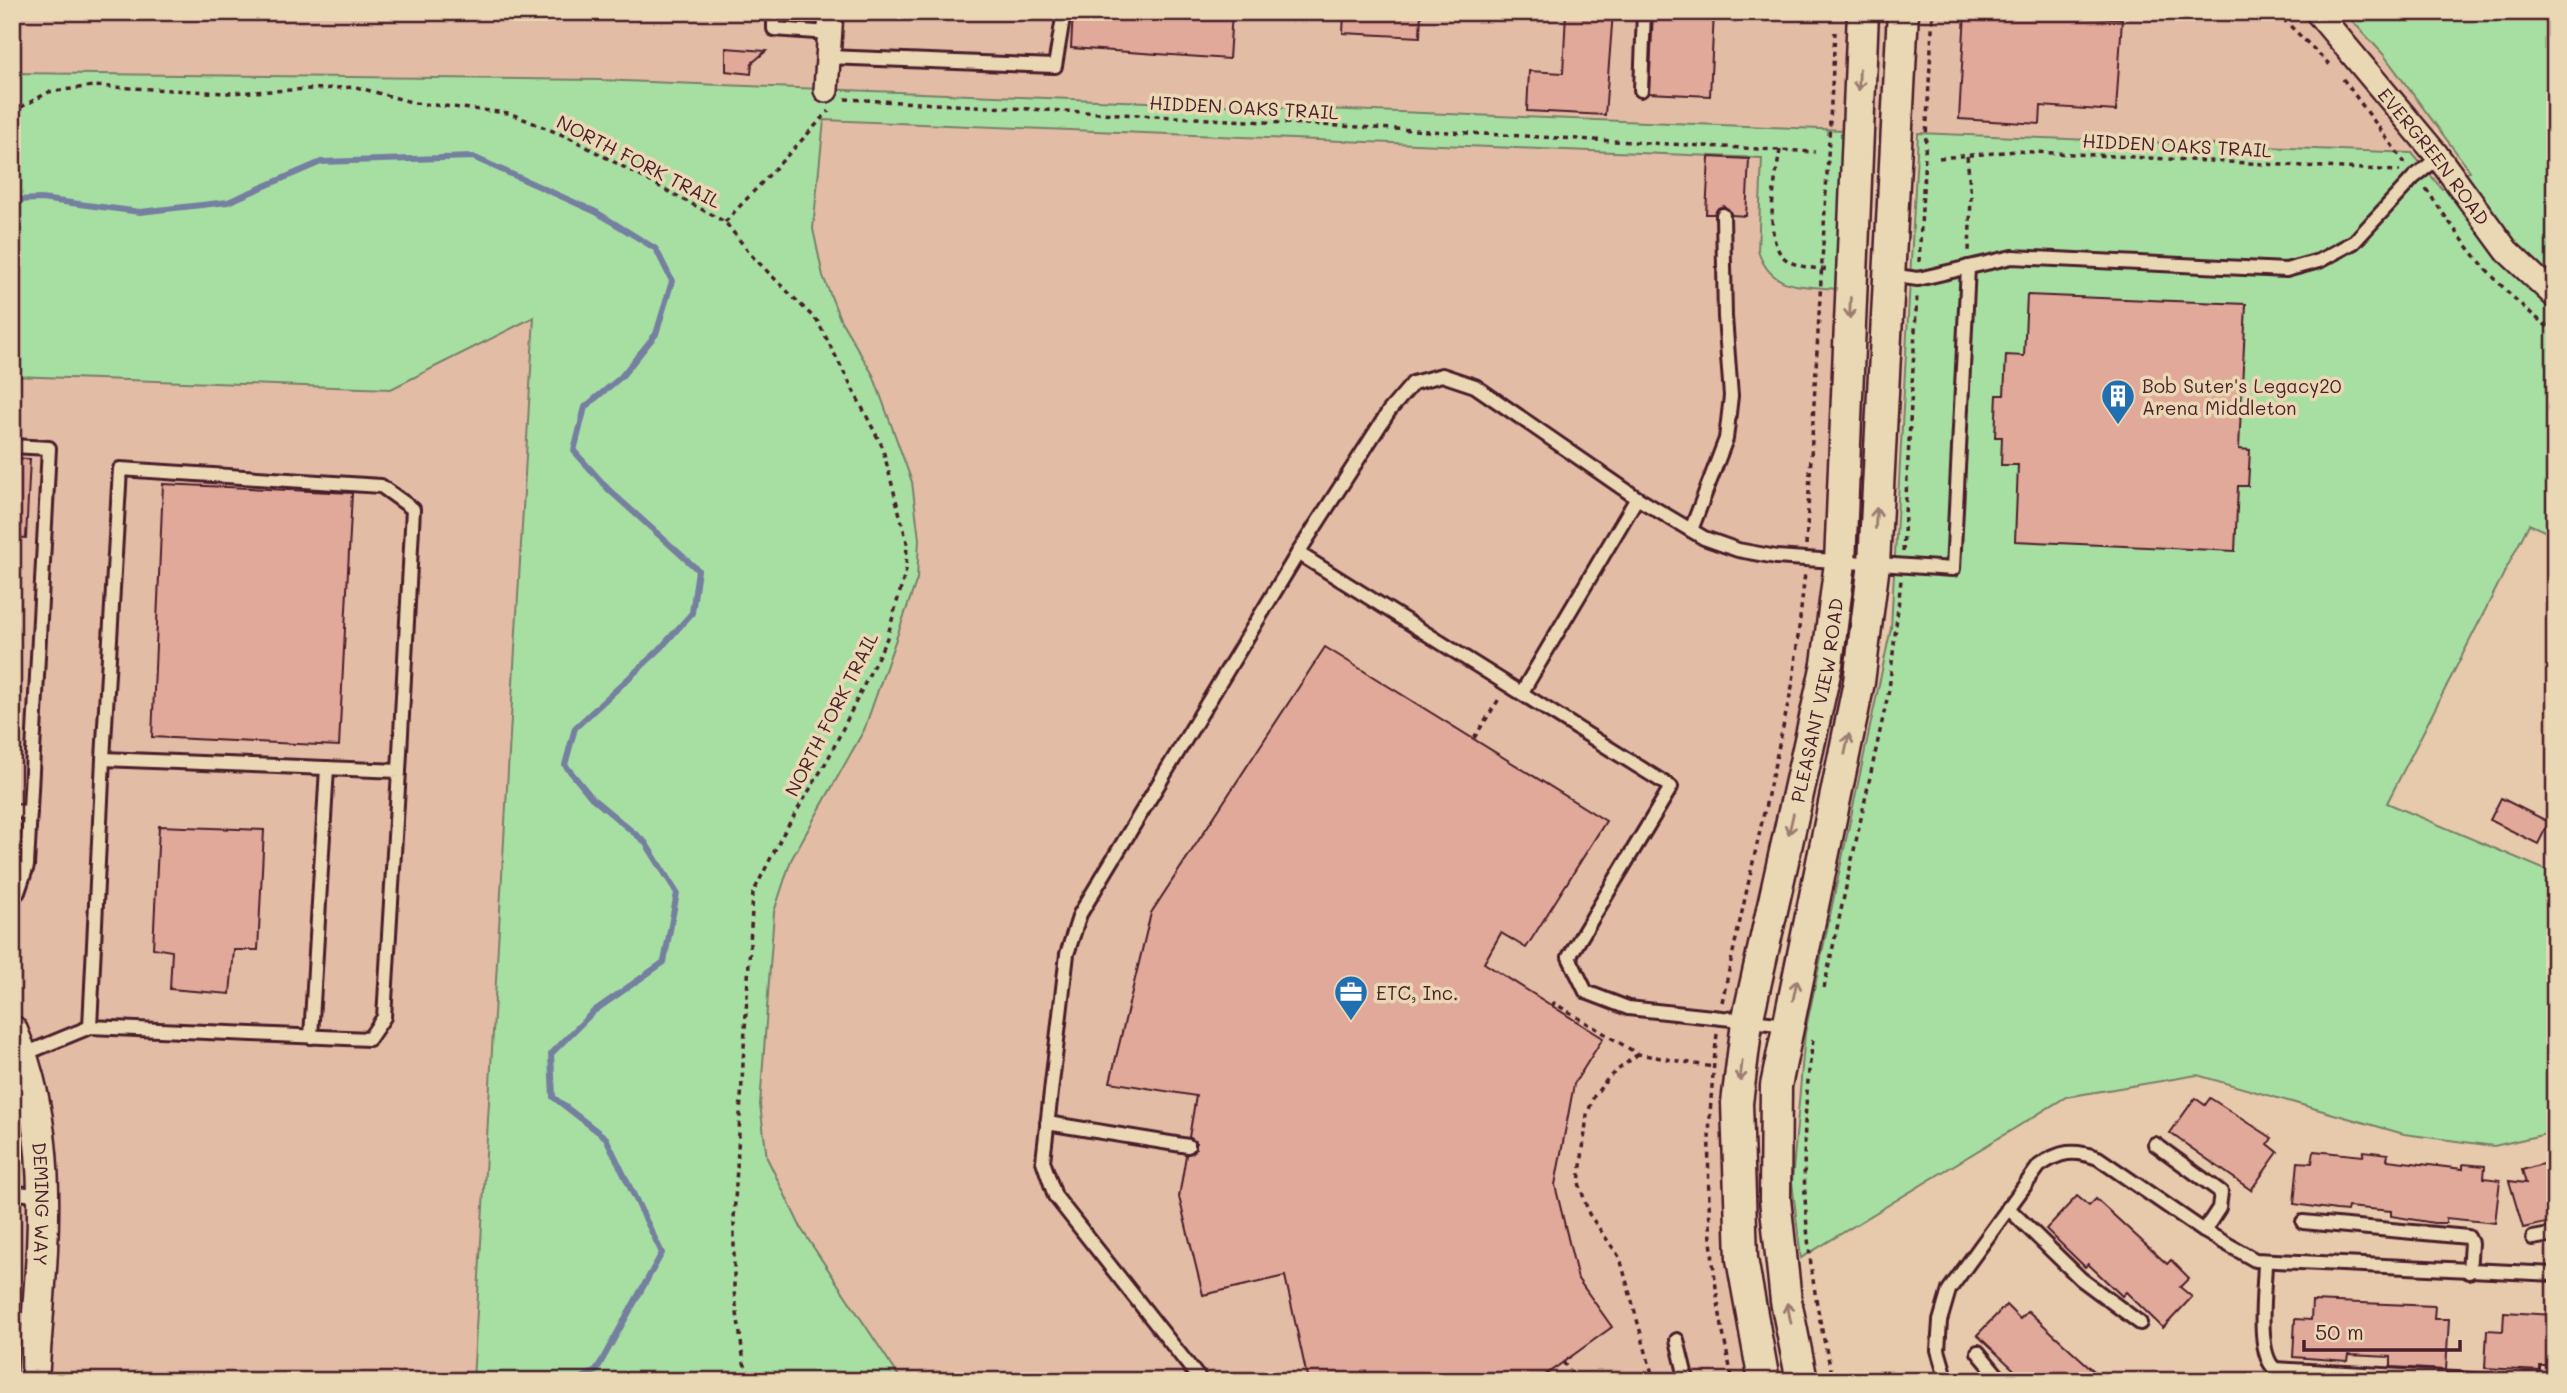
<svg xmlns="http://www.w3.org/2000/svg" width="2567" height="1393" font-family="Mali,sans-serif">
  <rect width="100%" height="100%" fill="#e7c9ac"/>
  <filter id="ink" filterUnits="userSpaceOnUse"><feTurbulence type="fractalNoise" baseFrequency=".0143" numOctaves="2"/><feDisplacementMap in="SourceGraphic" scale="14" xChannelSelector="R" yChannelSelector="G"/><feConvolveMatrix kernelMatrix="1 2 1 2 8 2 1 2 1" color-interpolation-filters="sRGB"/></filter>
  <g filter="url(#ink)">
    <!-- built -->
    <g fill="#e2bca5">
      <polygon points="12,12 2432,12 2436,154 599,80 12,73"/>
      <polygon points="824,120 1762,158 1758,251 1786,283 1835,289 1819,615 1810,676 1725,1085 1723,1197 1733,1297 1750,1381 902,1381 802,1230 767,1157 760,1105 774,912 791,860 864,730 873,375 840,320 823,276 813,229"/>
      <polygon points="535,316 473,1381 12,1381 12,376 391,389"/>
    </g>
    <!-- green -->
    <g fill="#a7dfa3" stroke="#787f67" stroke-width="2">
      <polygon points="2344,12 2555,12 2555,536 2529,524 2387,803 2555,874 2555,1132 2494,1146 2404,1134 2197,1075 2066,1097 1801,1258 1792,1182 1805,1033 1891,628 1918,133 2412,153 2442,189 2470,171 2383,54"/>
      <path d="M 12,73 L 599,80 L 1845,130 L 1835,289 C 1799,285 1771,290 1758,251 L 1762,158 L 824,120 L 813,229 L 823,276 L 840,319 L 873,375 L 912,482 L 919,539 L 917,579 L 864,730 L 791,860 L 774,912 L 760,1105 L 767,1158 L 802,1230 L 902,1381 L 473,1381 L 534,317 L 391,389 L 12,376 Z"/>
    </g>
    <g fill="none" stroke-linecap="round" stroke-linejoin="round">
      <!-- stream -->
      <polyline stroke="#757f9f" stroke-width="6" points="13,200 41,199 140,212 228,202 321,162 473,157 596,212 656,249 672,281 656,334 621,377 585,407 574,451 609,490 698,570 692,613 659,650 575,728 565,765 592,798 645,842 677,893 664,962 594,1011 551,1054 553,1097 606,1138 662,1253 596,1371 576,1381"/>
    </g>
    <!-- building -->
    <g fill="#e1a99a" stroke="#4a1f2b" stroke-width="2">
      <polygon points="1073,12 1232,12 1229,59 1071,48"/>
      <polygon points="1344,12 1421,12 1420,37 1343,33"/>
      <polygon points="1566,12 1613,12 1605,115 1527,111 1529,71 1563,73"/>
      <polygon points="1653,12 1714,12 1710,96 1649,93"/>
      <polygon points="1965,12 2122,19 2116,111 2041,106 2040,124 1959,119"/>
      <polygon points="726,48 766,51 752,63 751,74 726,71"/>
      <polygon points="1709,157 1749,159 1746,216 1732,215 1724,206 1718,208 1714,214 1706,214"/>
      <polygon points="2027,295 2246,304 2239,449 2250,450 2248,486 2238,486 2235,551 2015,541 2018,465 2001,465 2002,437 1995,437 1997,395 2004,395 2006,355 2024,356"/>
      <polygon points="12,458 30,459 26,538 12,537"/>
      <polygon points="163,484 352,493 339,746 152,737"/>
      <polygon points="1325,647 1606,821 1526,948 1501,933 1484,963 1603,1038 1574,1084 1555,1185 1578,1279 1612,1327 1537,1381 1308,1381 1285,1276 1203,1295 1179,1197 1186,1155 1196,1148 1196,1142 1189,1137 1196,1096 1110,1082 1151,913"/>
      <polygon points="2501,798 2549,822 2538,844 2490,820"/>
      <polygon points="159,826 264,830 258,950 234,950 230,994 170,989 172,951 153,948"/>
      <polygon points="2195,1098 2205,1105 2210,1098 2272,1138 2268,1144 2278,1152 2251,1190 2170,1133"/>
      <polygon points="2314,1151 2363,1156 2364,1151 2388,1154 2387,1160 2463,1169 2463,1164 2485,1166 2484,1178 2500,1180 2495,1223 2446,1218 2446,1223 2434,1223 2391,1216 2391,1211 2348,1207 2347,1211 2336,1210 2294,1204 2298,1162 2312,1163"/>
      <polygon points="2546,1163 2550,1175 2555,1174 2555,1221 2523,1228 2509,1181 2526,1183 2522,1170"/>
      <polygon points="2077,1196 2089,1206 2096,1199 2167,1264 2171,1260 2189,1278 2180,1287 2192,1297 2163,1328 2126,1292 2122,1296 2088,1264 2085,1267 2046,1229"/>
      <polygon points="2312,1301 2435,1306 2434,1319 2449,1319 2446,1370 2391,1367 2391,1357 2349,1355 2348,1361 2293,1357 2295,1319 2311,1320"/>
      <polygon points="2006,1305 2020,1319 2028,1311 2105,1381 2026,1381 1977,1335"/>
      <polygon points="2504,1312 2555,1315 2555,1366 2540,1366 2540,1371 2485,1368 2487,1330 2503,1331"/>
    </g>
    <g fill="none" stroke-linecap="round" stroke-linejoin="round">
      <!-- service casing -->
      <g stroke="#4a1f2b" stroke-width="18">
        <g id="service">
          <polyline points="774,12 774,29 830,33"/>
          <polyline points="828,57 1055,66 1064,12"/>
          <polyline points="1641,90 1644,12"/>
          <polyline points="1889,275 1918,279 2012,257 2286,270 2319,261 2354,242 2414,177 2438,158"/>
          <polyline points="12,446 49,448 27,866 18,892 12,897"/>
          <polyline points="1691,530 1726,439 1731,396 1725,317 1723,215"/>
          <polyline points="1298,553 1389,411 1413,383 1442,375 1475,386 1637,498 1704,538 1738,550 1776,557 1953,569 1968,267"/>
          <polyline points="1522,692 1637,498"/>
          <polyline points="103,759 120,469 381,486 413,509 399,771"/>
          <polyline points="12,811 30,812"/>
          <polyline points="311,1037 327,768"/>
          <polyline points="22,1055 90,1027 369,1039 384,1017 399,771 103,759 90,1027"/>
          <polyline points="1047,1123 1188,1146"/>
          <polyline points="2155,1144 2221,1192 2219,1208 2204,1231"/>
          <polyline points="12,1193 43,1195"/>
          <polyline points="2008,1208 2081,1279 2140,1323"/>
          <polyline points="2303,1222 2468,1237 2471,1243 2469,1272"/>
          <polyline points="2533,1238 2555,1234"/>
          <path d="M 2265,1261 C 2265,1287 2255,1353 2275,1369 L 2492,1381"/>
          <polyline points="1677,1340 1687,1381"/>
          <polyline points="1978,1352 2002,1381"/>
          <polyline points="1201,1381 1055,1196 1043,1161 1067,954 1080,914 1298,553 1671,787 1569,957 1586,992 1628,1008 1788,1025"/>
          <path d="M 1947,1381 L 1938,1350 L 1940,1321 L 1949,1290 L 2039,1166 C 2060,1151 2074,1149 2098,1158 L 2204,1231 L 2255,1260 L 2555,1274"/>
        </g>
      </g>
      <!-- minor casing -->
      <g stroke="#4a1f2b" stroke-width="28">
        <g id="minor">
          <path id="s1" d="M 2317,12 L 2436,154 L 2507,251 L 2555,296"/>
          <polyline points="826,90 831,12"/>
        </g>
      </g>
      <!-- tertiary casing -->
      <g stroke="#4a1f2b" stroke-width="35">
        <g id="tertiary">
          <path id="s2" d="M 12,1031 C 60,1142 40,1264 33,1381"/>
          <path id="s3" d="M 1764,1381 L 1742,1259 L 1737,1103 L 1747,1022 L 1827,664 L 1840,563 L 1863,12"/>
          <polyline points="1802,1381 1786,1301 1775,1199 1776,1086 1859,682 1874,564 1903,12"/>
        </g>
      </g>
      <!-- path -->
      <g stroke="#4a1f2b" stroke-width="3.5" stroke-dasharray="5 5" stroke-linecap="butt">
        <polyline points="2276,12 2333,68"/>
        <polyline points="2343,79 2405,163"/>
        <polyline points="845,99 1815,152"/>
        <polyline points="12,112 49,92 93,86 228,93 356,87 415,103 509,113 570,138 725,222 753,257 818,322 882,446 907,542 906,570 887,638 828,759 783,834 753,893 734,1218 734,1291 744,1363 752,1381"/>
        <path d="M 1780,150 C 1776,177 1761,243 1787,260 C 1799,268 1816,268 1829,270"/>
        <polyline points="1967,156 1971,197 1969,251"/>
        <polyline points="1939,158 2016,151 2400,171"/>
        <path d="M 2426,189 C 2465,245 2498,291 2555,332"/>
        <polyline points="725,222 829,111"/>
        <polyline points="1919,262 1933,12"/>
        <polyline points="1806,545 1835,32"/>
        <polyline points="1903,552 1917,294"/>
        <polyline points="1474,738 1499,699"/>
        <polyline points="1824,988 1889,690 1901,580"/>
        <polyline points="1722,1002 1793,682 1805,573"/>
        <polyline points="1552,1006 1554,1003 1638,1054 1713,1067"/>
        <path d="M 1717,1034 C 1703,1158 1705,1259 1733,1381"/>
        <path d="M 1813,1040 C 1796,1155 1804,1269 1834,1381"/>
        <polyline points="1638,1054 1610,1076 1594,1096 1587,1115 1579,1183 1589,1214 1620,1258 1654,1381"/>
        <polyline points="1563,1362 1577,1381"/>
        <polyline points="1717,1381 1732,1377"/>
      </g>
      <!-- service -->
      <use href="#service" stroke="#ead7b4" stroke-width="12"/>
      <!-- minor -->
      <use href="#minor" stroke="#ead7b4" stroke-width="23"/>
      <!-- tertiary -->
      <use href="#tertiary" stroke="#ead7b4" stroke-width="30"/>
    </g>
    <!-- one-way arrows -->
    <defs><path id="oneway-shaft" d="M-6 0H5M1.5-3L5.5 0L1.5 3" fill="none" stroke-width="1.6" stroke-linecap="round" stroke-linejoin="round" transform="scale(1.75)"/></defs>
    <g stroke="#9a7b70">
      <use href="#oneway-shaft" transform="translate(1859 80) rotate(92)"/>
      <use href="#oneway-shaft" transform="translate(1850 308) rotate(92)"/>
      <use href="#oneway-shaft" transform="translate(1876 518) rotate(-87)"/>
      <use href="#oneway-shaft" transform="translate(1847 744) rotate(-78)"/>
      <use href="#oneway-shaft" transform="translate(1791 824) rotate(103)"/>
      <use href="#oneway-shaft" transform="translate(1795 990) rotate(-79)"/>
      <use href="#oneway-shaft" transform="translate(1741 1071) rotate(97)"/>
      <use href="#oneway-shaft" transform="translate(1789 1313) rotate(-101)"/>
    </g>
  </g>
  <!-- icons -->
  <defs>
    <g id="building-pin" transform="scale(1.75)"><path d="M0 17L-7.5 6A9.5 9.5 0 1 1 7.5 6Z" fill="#1f6fb2" stroke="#ead7b4"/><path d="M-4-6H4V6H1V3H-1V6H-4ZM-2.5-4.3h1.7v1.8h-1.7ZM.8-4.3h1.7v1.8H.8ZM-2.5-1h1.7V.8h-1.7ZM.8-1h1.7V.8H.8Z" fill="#fff"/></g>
    <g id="office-pin" transform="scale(1.75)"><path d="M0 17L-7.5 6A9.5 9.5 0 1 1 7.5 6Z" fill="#1f6fb2" stroke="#ead7b4"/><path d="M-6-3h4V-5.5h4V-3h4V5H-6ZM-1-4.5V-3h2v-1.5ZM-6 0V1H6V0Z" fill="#fff"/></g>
  </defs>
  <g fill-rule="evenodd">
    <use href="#building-pin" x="2118" y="396"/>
    <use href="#office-pin" x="1351" y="992"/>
  </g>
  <g text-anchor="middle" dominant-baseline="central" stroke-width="7" stroke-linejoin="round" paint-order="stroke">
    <!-- street labels -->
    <g font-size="19" fill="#4a1f2b" stroke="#ead7b4">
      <text transform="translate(1244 107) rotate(3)">HIDDEN OAKS TRAIL</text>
      <text transform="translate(2177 145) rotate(3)">HIDDEN OAKS TRAIL</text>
      <text stroke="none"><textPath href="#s1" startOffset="186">EVERGREEN ROAD</textPath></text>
      <text transform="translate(639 161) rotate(27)">NORTH FORK TRAIL</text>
      <text stroke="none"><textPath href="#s3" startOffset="691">PLEASANT VIEW ROAD</textPath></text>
      <text transform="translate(831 714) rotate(-63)">NORTH FORK TRAIL</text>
      <text stroke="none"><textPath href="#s2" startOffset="177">DEMING WAY</textPath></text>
    </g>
    <!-- poi labels -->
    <g font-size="19" fill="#4a1f2b" stroke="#ead7b4" text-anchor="start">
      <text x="2142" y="385">Bob Suter's Legacy20<tspan x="2142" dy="22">Arena Middleton</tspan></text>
      <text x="1376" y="992">ETC, Inc.</text>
    </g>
  </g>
  <!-- margin -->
  <rect width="2567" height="1393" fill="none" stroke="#ead7b4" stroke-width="42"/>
  <rect x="21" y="21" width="2525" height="1351" fill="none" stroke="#4a1f2b" stroke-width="2.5" filter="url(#ink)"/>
  <!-- scale -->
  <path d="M2304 1340v10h156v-10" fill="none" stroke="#4a1f2b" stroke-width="3.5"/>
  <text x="2315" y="1340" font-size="21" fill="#4a1f2b" stroke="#ead7b4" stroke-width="5" paint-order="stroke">50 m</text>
</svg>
